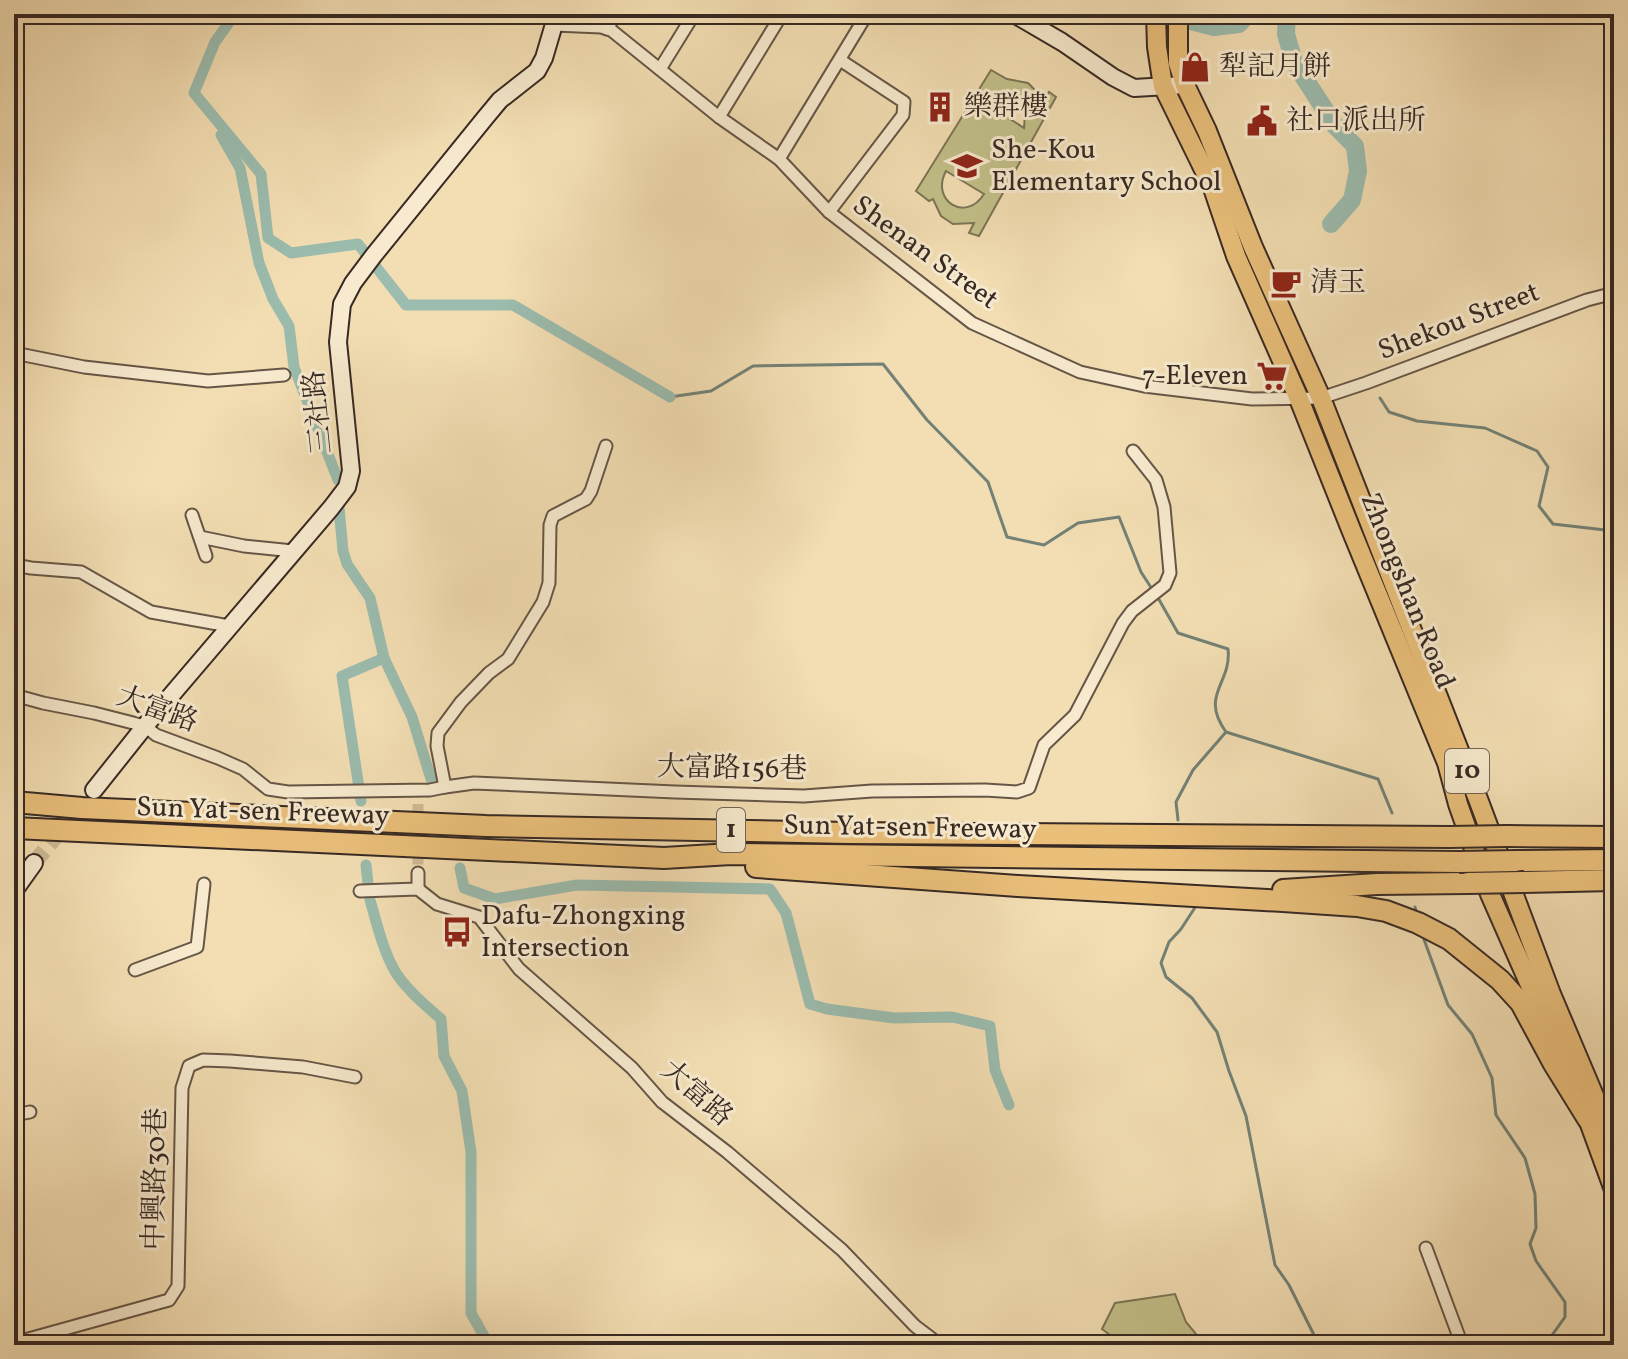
<svg xmlns="http://www.w3.org/2000/svg" width="1628" height="1359" font-family="Vollkorn,'Noto Serif TC',serif">
  <rect width="100%" height="100%" fill="#f3deb3"/>
  <filter id="stains"><feTurbulence type="fractalNoise" baseFrequency=".0025" numOctaves="4"/><feColorMatrix values="0 0 0 0 .2 0 0 0 0 .09 0 0 0 0 .02 0 0 0 .5 -.17"/></filter>
  <radialGradient id="worn" r=".72"><stop offset=".6" stop-color="#630" stop-opacity="0"/><stop offset="1" stop-color="#630" stop-opacity=".3"/></radialGradient>
  <!-- green -->
  <g fill="#c2bf88" stroke="#7c7456" stroke-width="2" fill-rule="evenodd">
    <path d="M 991,70 L 1007,79 L 1028,83 L 1044,99 L 1049,92 L 1056,97 L 979,236 L 969,233 L 974,223 L 953,224 L 941,216 L 933,199 L 929,201 L 916,191 ZM 1008,98 C 1022,103 1026,113 1024,128 L 987,104 L 998,99 ZM 946,171 L 984,194 C 966,223 930,201 946,171 Z"/>
    <polygon points="1175,1294 1186,1322 1205,1345 1113,1345 1115,1339 1102,1329 1115,1303"/>
  </g>
  <g fill="none" stroke-linecap="round" stroke-linejoin="round">
    <!-- stream -->
    <g stroke="#738176" stroke-width="3">
      <polyline points="670,397 711,391 753,366 883,364 927,420 988,482 1007,537 1044,545 1078,523 1119,517 1141,572 1152,589"/>
      <polyline points="1380,398 1389,412 1417,421 1485,428 1537,451 1548,467 1539,506 1553,524 1614,531"/>
      <path d="M 1157,596 L 1178,633 L 1228,649 C 1232,684 1199,694 1226,732 L 1378,779 L 1392,813"/>
      <polyline points="1178,820 1176,802 1193,770 1226,732"/>
      <polyline points="1196,906 1181,929 1169,942 1161,963 1166,977 1192,998 1217,1032 1229,1071 1246,1116 1275,1265 1289,1285 1319,1345"/>
      <polyline points="1415,907 1417,915"/>
      <polyline points="1422,934 1448,1005 1472,1034 1492,1078 1496,1115 1525,1158 1535,1194 1536,1228 1530,1244 1536,1261 1565,1302 1565,1317 1545,1345"/>
    </g>
    <!-- canal -->
    <g stroke="#9bbcae" stroke-width="11">
      <polyline points="235,14 215,42 194,93 261,174 268,238 291,253 358,244 406,305 513,305 670,397"/>
      <polyline points="221,135 240,168 259,263 273,299 289,326 294,367 338,480"/>
      <polyline points="339,508 343,551 347,564 370,598 384,658 412,717 431,779"/>
      <polyline points="361,801 342,676 384,658"/>
      <polyline points="366,865 368,884"/>
      <polyline points="460,868 464,888 495,899 577,885 770,889 786,913 810,1004 827,1009 894,1018 952,1017 990,1026 995,1070 1009,1105"/>
      <path d="M 370,900 C 377,924 383,951 396,973 C 408,991 425,1005 441,1019 L 444,1056 L 462,1091 L 471,1152 L 471,1313 L 489,1345"/>
    </g>
    <!-- river -->
    <g stroke="#9bbcae" stroke-width="18">
      <polyline points="1163,14 1214,27 1239,24 1248,14"/>
      <polyline points="1287,14 1286,34 1294,62 1336,127 1355,146 1358,171 1352,200 1331,224"/>
    </g>
    <!-- street-tunnel -->
    <polyline stroke="#cdba96" stroke-width="11" stroke-dasharray="11 5.5" stroke-linecap="butt" points="418,804 418,873"/>
    <!-- secondary-tunnel -->
    <polyline stroke="#cdba96" stroke-width="16" stroke-dasharray="16 8" stroke-linecap="butt" points="34,863 86,800"/>
    <!-- street casing -->
    <g stroke="#665647" stroke-width="15">
      <g id="street">
        <polyline points="867,14 779,159 829,212 972,323 1080,372 1144,386 1252,399 1321,398 1366,383 1587,300 1614,293"/>
        <polyline points="554,25 601,27 611,30 719,117 779,159"/>
        <polyline points="607,29 616,14"/>
        <polyline points="660,69 694,14"/>
        <polyline points="719,117 782,14"/>
        <polyline points="829,212 903,115 904,102 840,60"/>
        <polyline points="14,353 84,367 208,381 284,375"/>
        <polyline points="192,515 206,556"/>
        <polyline points="200,537 244,546 293,551"/>
        <polyline points="14,565 31,568 81,572 151,612 229,626"/>
        <polyline points="14,695 43,703 94,713 145,726 156,735 218,758 243,769 268,789 288,792 430,790 445,787 474,783 675,792 804,796 872,791 985,790 1017,792 1029,788 1044,745 1075,715 1123,623 1132,611 1165,585 1170,573 1164,507 1156,480 1133,451"/>
        <polyline points="445,787 437,746 438,733 461,702 489,673 508,659 543,602 549,583 550,525 553,516 586,499 591,491 606,446"/>
        <polyline points="418,873 418,889"/>
        <polyline points="360,891 418,889 437,904 479,917 519,969 632,1068 662,1102 727,1152 842,1250 915,1326 940,1345"/>
        <polyline points="135,970 197,947 204,884"/>
        <polyline points="14,1115 30,1112"/>
        <polyline points="1426,1248 1462,1345"/>
        <polyline points="14,1343 169,1300 178,1286 182,1088 189,1066 203,1060 230,1061 303,1067 355,1077"/>
      </g>
    </g>
    <!-- secondary casing -->
    <g stroke="#372923" stroke-width="20">
      <g id="secondary">
        <polyline points="1014,14 1062,42 1113,77 1134,88 1185,85"/>
        <polyline points="94,790 145,726 331,508 347,487 351,471 338,342 342,304 353,283 374,255 485,118 500,100 537,71 544,58 557,14"/>
        <polyline points="14,891 34,863"/>
      </g>
    </g>
    <!-- primary casing -->
    <g stroke="#372923" stroke-width="22">
      <g id="primary">
        <polyline points="1156,14 1157,47 1163,86 1213,188 1236,256 1299,399 1352,532 1447,763 1458,804 1490,894 1574,1085"/>
        <polyline points="1178,14 1178,63 1185,85 1207,131 1253,247 1321,398 1478,799 1551,994 1614,1143"/>
        <polyline points="1584,1108 1614,1190"/>
      </g>
    </g>
    <!-- highway casing -->
    <g stroke="#372923" stroke-width="24">
      <g id="highway">
        <polyline points="14,802 82,808 486,826 849,833 1450,837"/>
        <polyline points="14,828 664,858 731,854 1459,862"/>
        <polyline points="1507,836 1614,837"/>
        <polyline points="1516,861 1614,860"/>
        <polyline points="756,867 1018,886 1283,901 1357,906 1386,911 1418,923 1449,939 1500,980 1521,1003 1554,1064 1588,1119"/>
        <polyline points="1524,882 1614,880"/>
        <polyline points="1283,890 1377,884 1468,883"/>
      </g>
    </g>
    <!-- street -->
    <use href="#street" stroke="#f7eace" stroke-width="11"/>
    <!-- secondary -->
    <use href="#secondary" stroke="#f7eace" stroke-width="16"/>
    <!-- primary -->
    <use href="#primary" stroke="#eabf7a" stroke-width="18"/>
    <!-- highway -->
    <use href="#highway" stroke="#eabf7a" stroke-width="20"/>
    <!-- highway-bridge casing -->
    <g stroke="#372923" stroke-width="24" stroke-linecap="butt">
      <g id="highway-bridge">
        <polyline points="1450,837 1507,836"/>
        <polyline points="1459,862 1516,861"/>
        <polyline points="1468,883 1524,882"/>
      </g>
    </g>
    <!-- highway-bridge -->
    <use href="#highway-bridge" stroke="#eabf7a" stroke-width="20"/>
  </g>
  <!-- icons -->
  <defs>
    <g id="shop-bare" transform="scale(2.4)"><path d="M-5-2.5h2.3a2.7 3.5 0 0 1 5.4 0H5L5.5 6h-11ZM-1.5-2.5h3a1.5 2.3 0 0 0-3 0Z" fill="#8f2418" stroke="#f7eace" stroke-width="2.5" paint-order="stroke"/></g>
    <g id="building-bare" transform="scale(2.4)"><path d="M-4-6H4V6H1V3H-1V6H-4ZM-2.5-4.3h1.7v1.8h-1.7ZM.8-4.3h1.7v1.8H.8ZM-2.5-1h1.7V.8h-1.7ZM.8-1h1.7V.8H.8Z" fill="#8f2418" stroke="#f7eace" stroke-width="2.5" paint-order="stroke"/></g>
    <g id="civic-bare" transform="scale(2.4)"><path d="M-.6-6.5H3V-4.5H.6V-3L4-1V1h2V6H-6V1h2V-1L-.6-3ZM-1.2 2.5V6h2.4V2.5Z" fill="#8f2418" stroke="#f7eace" stroke-width="2.5" paint-order="stroke"/></g>
    <g id="school-bare" transform="scale(2.4)"><path d="M0-5L7-2L0 1L-7-2ZM-4 1L0 2.5L4 1V4Q0 6-4 4Z" fill="#8f2418" stroke="#f7eace" stroke-width="2.5" paint-order="stroke"/></g>
    <g id="cafe-bare" transform="scale(2.4)"><path d="M-5.5-4.5H6V0H3Q3 3.5 0 3.5H-2.5Q-5.5 3.5-5.5 0ZM3-3.2v2h1.7v-2ZM-6 4.5H4V6H-6Z" fill="#8f2418" stroke="#f7eace" stroke-width="2.5" paint-order="stroke"/></g>
    <g id="supermarket-bare" transform="scale(2.4)"><path d="M-6-5.5h2.5l.6 2H6L4.5 2H-2.5L-4.4-4H-6ZM-1.5 3.2a1.3 1.3 0 1 0 .1 0ZM3 3.2a1.3 1.3 0 1 0 .1 0Z" fill="#8f2418" stroke="#f7eace" stroke-width="2.5" paint-order="stroke"/></g>
    <g id="bus-bare" transform="scale(2.4)"><path d="M-5-6H5V4H4V6H2V4H-2V6H-4V4H-5ZM-3.5-4V0h7V-4ZM-3.5 1.2v1.5H-2V1.2ZM2 1.2v1.5H3.5V1.2Z" fill="#8f2418" stroke="#f7eace" stroke-width="2.5" paint-order="stroke"/></g>
  </defs>
  <g fill-rule="evenodd">
    <use href="#shop-bare" x="1195" y="67"/>
    <use href="#building-bare" x="940" y="107"/>
    <use href="#civic-bare" x="1262" y="121"/>
    <use href="#school-bare" x="967" y="166"/>
    <use href="#cafe-bare" x="1286" y="283"/>
    <use href="#supermarket-bare" x="1272" y="376"/>
    <use href="#bus-bare" x="457" y="932"/>
  </g>
  <g text-anchor="middle" dominant-baseline="central" stroke-width="6" stroke-linejoin="round" paint-order="stroke">
    <!-- shield labels -->
    <g fill="#f7eace" stroke="#716356" stroke-width="2">
      <rect x="1445" y="749" width="44" height="44" rx="6"/>
      <rect x="717" y="808" width="28" height="44" rx="6"/>
    </g>
    <g font-size="26" font-weight="bold" fill="#372923">
      <text x="1467" y="771">10</text>
      <text x="731" y="830">1</text>
    </g>
    <!-- poi labels -->
    <g font-size="28" fill="#372923" stroke="#f7eace" text-anchor="start">
      <text x="1219" y="67">犁記月餅</text>
      <text x="964" y="107">樂群樓</text>
      <text x="1286" y="121">社口派出所</text>
      <text x="991" y="150">She-Kou<tspan x="991" dy="32">Elementary School</tspan></text>
      <text x="1310" y="283">清玉</text>
      <text x="1248" y="376" text-anchor="end">7-Eleven</text>
      <text x="481" y="916">Dafu-Zhongxing<tspan x="481" dy="32">Intersection</tspan></text>
    </g>
    <!-- street labels -->
    <g font-size="28" fill="#372923" stroke="#f7eace">
      <text transform="translate(925 253) rotate(36)">Shenan Street</text>
      <text transform="translate(1459 322) rotate(-21)">Shekou Street</text>
      <text transform="translate(319 412) rotate(-96)">三社路</text>
      <text transform="translate(1407 591) rotate(68)">Zhongshan Road</text>
      <text transform="translate(157 710) rotate(20)">大富路</text>
      <text transform="translate(732 769) rotate(1)">大富路156巷</text>
      <text transform="translate(263 812) rotate(2)">Sun Yat-sen Freeway</text>
      <text transform="translate(910 828) rotate(1)">Sun Yat-sen Freeway</text>
      <text transform="translate(696 1094) rotate(41)">大富路</text>
      <text transform="translate(156 1179) rotate(-89)">中興路30巷</text>
    </g>
  </g>
  <!-- margin -->
  <rect width="1628" height="1359" fill="none" stroke="#f3deb3" stroke-width="48"/>
  <rect x="16" y="16" width="1596" height="1327" fill="none" stroke="#372923" stroke-width="4"/>
  <rect x="24" y="24" width="1580" height="1311" fill="none" stroke="#372923" stroke-width="2"/>
  <rect width="100%" height="100%" filter="url(#stains)"/>
  <rect width="100%" height="100%" fill="url(#worn)"/>
</svg>
